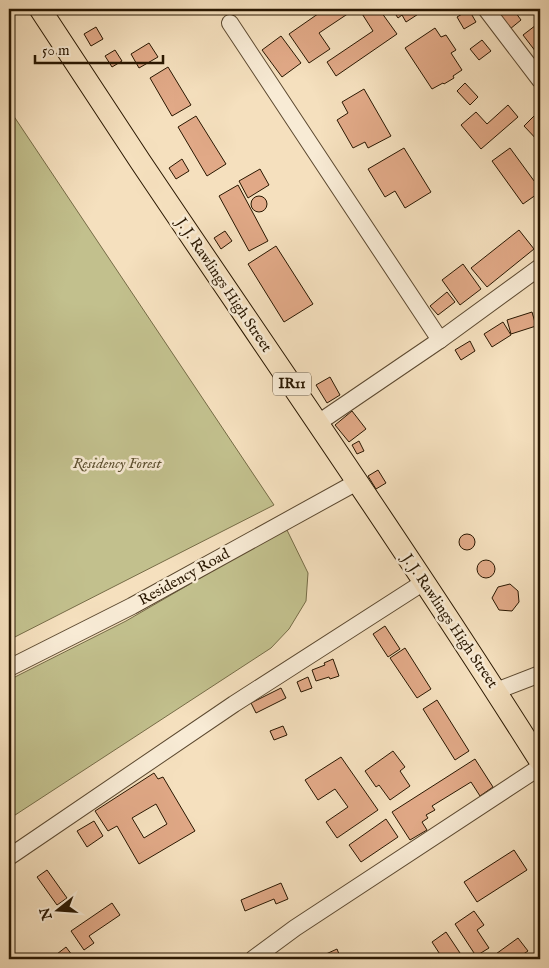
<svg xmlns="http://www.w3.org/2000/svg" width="549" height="968" font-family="'IM FELL English',serif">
  <rect width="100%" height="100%" fill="#f5e0be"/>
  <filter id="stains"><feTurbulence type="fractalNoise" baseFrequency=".004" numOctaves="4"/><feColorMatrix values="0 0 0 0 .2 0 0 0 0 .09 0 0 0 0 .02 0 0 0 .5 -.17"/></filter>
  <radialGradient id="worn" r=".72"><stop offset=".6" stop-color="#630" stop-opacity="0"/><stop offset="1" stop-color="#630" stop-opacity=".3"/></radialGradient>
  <!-- green -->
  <g fill="#c2c08d" stroke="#766c47">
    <polygon points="9,109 274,505 9,640"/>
    <polygon points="285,526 308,573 306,601 289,629 271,648 9,819 9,680 126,621 240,555"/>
  </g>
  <!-- building -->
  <g fill="#e1a987" stroke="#291701" fill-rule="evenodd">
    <polygon points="325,9 355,9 319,33 330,49 309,63 289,34"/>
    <polygon points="359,9 379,9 397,34 336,76 327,62 373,31"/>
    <polygon points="392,9 426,9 406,22 402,15 398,18"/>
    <polygon points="495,9 513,9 521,20 510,29"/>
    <polygon points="469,10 476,22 464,29 457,17"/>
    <polygon points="540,22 540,49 536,52 523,35"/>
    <polygon points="96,27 103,39 91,46 84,34"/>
    <polygon points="435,28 441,37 446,35 456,50 451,53 462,70 453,76 454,78 444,84 443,83 432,89 405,48"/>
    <polygon points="281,36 301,63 282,77 262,50"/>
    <polygon points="482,40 491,51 479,60 470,49"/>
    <polygon points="149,43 158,57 139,68 131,54"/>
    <polygon points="115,50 122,61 112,67 105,56"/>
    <polygon points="168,67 191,105 172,116 150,78"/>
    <polygon points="465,83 478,97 470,105 457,91"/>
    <polygon points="364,89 391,136 368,148 365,142 353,148 337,120 348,113 342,102"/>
    <polygon points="508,105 518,117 481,149 461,125 476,112 487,124"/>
    <polygon points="539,111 540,113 540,143 524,126"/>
    <polygon points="196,116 226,164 207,176 178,127"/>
    <polygon points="404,148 431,192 405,208 395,191 385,197 368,169"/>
    <polygon points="510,148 540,189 540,192 523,204 492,161"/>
    <polygon points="182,159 189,171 176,179 169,168"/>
    <polygon points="260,169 269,185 248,198 239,181"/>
    <polygon points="238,185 268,241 249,251 219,196"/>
    <circle cx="259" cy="204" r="8"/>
    <polygon points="519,230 534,249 487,287 471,268"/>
    <polygon points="225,231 232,241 221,249 214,238"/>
    <polygon points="276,246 313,304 284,322 248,264"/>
    <polygon points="463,264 481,289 460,305 442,280"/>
    <polygon points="447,292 455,302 438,315 430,306"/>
    <polygon points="532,312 536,326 511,334 507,320"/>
    <polygon points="503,322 511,335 492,347 484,334"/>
    <polygon points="470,341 475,351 461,360 455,350"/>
    <polygon points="330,377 340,395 327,403 316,385"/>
    <polygon points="352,411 366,429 349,442 335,425"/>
    <polygon points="359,441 364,451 357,454 352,445"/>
    <polygon points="378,470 386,483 376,489 368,476"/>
    <circle cx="467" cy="542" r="8"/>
    <circle cx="486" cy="569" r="9"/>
    <polygon points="510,584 518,591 519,602 512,611 499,610 492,598 498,587"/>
    <polygon points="385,626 400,649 388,657 373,634"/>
    <polygon points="405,648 431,689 417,698 390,658"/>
    <polygon points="333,659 339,676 330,679 329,677 316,681 312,670 325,665 324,663"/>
    <polygon points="308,677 312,688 301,692 297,682"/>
    <polygon points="281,688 286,698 256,713 251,703"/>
    <polygon points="437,700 469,751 455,760 423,709"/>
    <polygon points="283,726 287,735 274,740 270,731"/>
    <polygon points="393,751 405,767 400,771 410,786 390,800 379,785 376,787 365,771"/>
    <polygon points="341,757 378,810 337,838 326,822 348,807 335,789 318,800 305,780"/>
    <polygon points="475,759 493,787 480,796 471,782 432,806 435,810 426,815 428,818 422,822 427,830 410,840 392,812"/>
    <path d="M 154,773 L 158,779 L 163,777 L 195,831 L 139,864 L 117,826 L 108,831 L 95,811 ZM 156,804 L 167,824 L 144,838 L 132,818 Z"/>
    <polygon points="386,819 398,837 361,862 349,845"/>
    <polygon points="94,821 103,836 87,847 77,831"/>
    <polygon points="514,850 527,870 477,902 464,882"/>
    <polygon points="47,870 67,898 57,905 37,877"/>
    <polygon points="281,883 288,899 276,904 274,899 245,911 241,900"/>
    <polygon points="112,903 120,915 89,936 94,943 84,950 71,931"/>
    <polygon points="474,911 484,925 477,930 489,948 476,956 455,924"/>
    <polygon points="446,932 464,959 443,959 432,942"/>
    <polygon points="518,938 528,951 516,959 489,959"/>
    <polygon points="66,947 75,959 60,959 57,954"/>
    <polygon points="337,949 341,959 315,959"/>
  </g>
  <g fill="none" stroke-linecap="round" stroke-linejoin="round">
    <!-- minor casing -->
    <g stroke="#5c4930" stroke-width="18">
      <g id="minor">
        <polyline points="486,9 540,80"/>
        <polyline points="230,23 440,340"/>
        <polyline points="318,423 440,340 540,267"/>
        <polyline points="9,668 132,606 357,482"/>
        <polyline points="496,691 540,674"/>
        <polyline points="9,857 234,704 424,582"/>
        <polyline points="253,959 295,928 540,767"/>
      </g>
    </g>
    <!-- major casing -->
    <g stroke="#291701" stroke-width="23">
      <path id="major" d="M 40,9 C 73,59 106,110 140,161 C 274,360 412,558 540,761"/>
    </g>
    <!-- minor -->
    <use href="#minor" stroke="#f8ebd5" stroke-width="16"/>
    <!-- major -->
    <use href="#major" stroke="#f5e0be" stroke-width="21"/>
  </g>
  <g text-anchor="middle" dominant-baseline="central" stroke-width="5" stroke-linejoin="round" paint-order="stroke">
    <!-- shield labels -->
    <rect fill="#f8ebd5" stroke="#675741" stroke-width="1" x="273" y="372.5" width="38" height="23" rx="4"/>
    <g font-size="14" font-weight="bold" fill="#291701">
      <text x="292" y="384">IR11</text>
    </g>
    <!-- street labels -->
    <g font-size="15" fill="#291701" stroke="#f8ebd5">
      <text transform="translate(224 285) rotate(56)">J. J. Rawlings High Street</text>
      <text transform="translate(184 577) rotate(-29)">Residency Road</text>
      <text transform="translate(450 621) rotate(56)">J. J. Rawlings High Street</text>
    </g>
    <!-- park labels -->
    <g font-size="15" font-style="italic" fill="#5f5232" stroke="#f8ebd5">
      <text x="117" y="463">Residency Forest</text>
    </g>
  </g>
  <!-- margin -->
  <rect width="549" height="968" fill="none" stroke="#f5e0be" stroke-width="30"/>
  <rect x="10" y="10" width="529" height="948" fill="none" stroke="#291701" stroke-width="2.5"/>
  <rect x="15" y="15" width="519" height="938" fill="none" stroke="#291701"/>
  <!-- north arrow -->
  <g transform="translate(58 910) rotate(253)" stroke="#f8ebd5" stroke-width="4" paint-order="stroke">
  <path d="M0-4L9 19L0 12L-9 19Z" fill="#291701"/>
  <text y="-8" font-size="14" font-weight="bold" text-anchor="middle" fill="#291701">N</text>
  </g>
  <!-- scale -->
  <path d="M35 55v8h128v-8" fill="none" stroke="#291701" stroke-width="2.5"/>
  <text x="42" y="55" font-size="15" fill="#291701" stroke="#f8ebd5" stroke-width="4" paint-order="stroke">50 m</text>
  <rect width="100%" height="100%" filter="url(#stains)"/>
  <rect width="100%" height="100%" fill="url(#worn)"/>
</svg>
